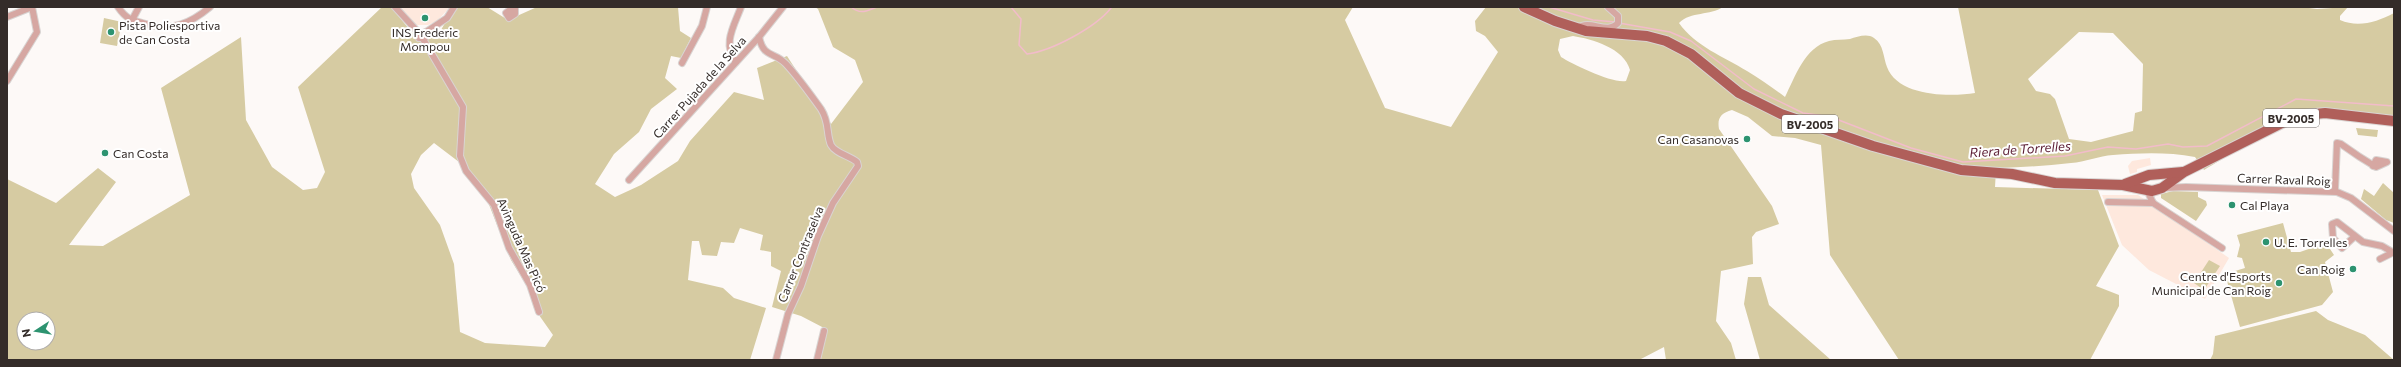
<svg xmlns="http://www.w3.org/2000/svg" width="2401" height="367" font-family="Commissioner,sans-serif">
  <rect width="100%" height="100%" fill="#fdf9f7"/>
  <!-- built -->
  <g fill="#fee8dd">
    <polygon points="399,7 450,7 437,21 428,25 416,25"/>
    <polygon points="2150,158 2151,165 2137,169 2137,172 2130,174 2128,166 2132,161"/>
    <polygon points="2102,195 2138,195 2229,258 2205,299 2149,270 2122,245"/>
  </g>
  <!-- green -->
  <g fill="#d6cba2" fill-rule="evenodd">
    <path d="M 382,7 L 391,7 L 414,35 L 441,30 L 454,7 L 487,7 L 508,20 L 537,7 L 678,7 L 680,31 L 691,38 L 681,58 L 671,56 L 665,78 L 677,89 L 651,109 L 639,132 L 614,154 L 595,184 L 615,197 L 641,185 L 678,161 L 690,141 L 734,92 L 764,100 L 757,68 L 787,56 L 831,124 L 863,82 L 855,60 L 833,47 L 818,9 L 815,7 L 1353,7 L 1345,20 L 1385,108 L 1451,127 L 1498,52 L 1485,36 L 1476,31 L 1475,21 L 1486,7 L 1723,7 C 1710,16 1691,11 1679,23 C 1695,46 1724,57 1747,71 C 1760,79 1773,88 1785,97 C 1795,77 1805,47 1829,41 C 1836,39 1843,40 1850,39 C 1857,37 1867,33 1874,38 C 1884,45 1883,57 1887,67 C 1898,97 1951,97 1975,93 L 1958,7 L 2301,7 L 2317,9 L 2348,7 L 2340,16 L 2340,20 C 2358,28 2377,22 2394,13 L 2394,127 C 2375,121 2325,114 2306,116 C 2278,121 2230,155 2204,170 L 2195,157 C 2168,152 2141,153 2113,155 C 2099,156 2085,162 2071,163 C 2047,166 2023,167 1998,168 L 1996,170 L 1995,187 L 2098,190 L 2119,246 L 2096,286 L 2119,295 L 2119,306 L 2090,360 L 1899,360 L 1830,255 L 1821,145 L 1795,138 L 1772,136 L 1748,117 L 1732,110 C 1721,113 1717,118 1719,129 L 1772,206 L 1779,224 L 1756,232 L 1752,237 L 1753,264 L 1721,271 L 1716,321 L 1731,343 L 1736,360 L 1666,360 L 1664,347 L 1639,360 L 820,360 L 826,329 L 801,316 L 772,307 L 781,271 L 771,266 L 771,252 L 760,250 L 763,235 L 740,228 L 734,243 L 721,242 L 717,256 L 702,255 L 699,241 L 692,241 L 688,280 L 723,288 L 734,298 L 766,308 L 750,360 L 7,360 L 7,179 L 56,203 L 98,168 L 116,182 L 69,245 L 103,246 L 190,195 L 161,88 L 241,37 L 246,120 L 272,167 L 303,190 L 317,188 L 325,172 L 298,87 ZM 2079,32 L 2113,33 L 2143,64 L 2142,111 L 2135,113 L 2133,131 L 2091,142 L 2069,139 L 2055,99 L 2050,94 L 2036,91 L 2028,79 ZM 1573,36 C 1592,39 1624,48 1630,70 L 1626,81 C 1613,84 1572,64 1561,57 L 1558,50 L 1560,39 ZM 434,143 L 459,162 L 467,177 L 486,197 L 511,260 L 527,286 L 534,308 L 553,335 L 545,347 L 485,343 L 460,332 L 454,264 L 440,225 L 414,188 L 411,174 L 421,155 ZM 24,319 L 48,319 L 48,343 L 24,343 Z"/>
    <polygon points="104,18 122,22 117,46 100,43"/>
    <polygon points="2356,128 2378,130 2377,137 2358,135"/>
    <polygon points="2383,183 2394,193 2394,223 2386,220 2361,199 2364,189 2374,196"/>
    <polygon points="2173,191 2198,192 2198,197 2206,201 2207,205 2196,221 2161,198 2161,194"/>
    <polygon points="2283,223 2291,252 2300,252 2326,243 2334,255 2325,262 2333,292 2322,305 2240,327 2225,274 2245,268 2242,258 2237,257 2240,245 2237,235"/>
    <polygon points="2209,260 2220,266 2204,290 2194,283"/>
    <polygon points="1748,277 1761,277 1769,305 1831,360 1760,360 1744,304"/>
    <polygon points="2316,311 2328,320 2365,335 2394,360 2210,360 2213,354 2215,336"/>
  </g>
  <g fill="none" stroke-linecap="round" stroke-linejoin="round">
    <!-- stream -->
    <g stroke="#f2bcca" stroke-width="1.5">
      <path d="M 851,7 C 861,15 866,11 877,7"/>
      <path d="M 1011,7 L 1021,19 L 1019,45 L 1027,54 C 1052,51 1096,27 1111,8"/>
      <polyline points="1549,7 1593,20 1615,22"/>
      <polyline points="1619,23 1670,32 1691,41 1754,89 1803,113 1831,117 1911,148 1963,162 2065,156 2108,147 2136,149 2168,144 2183,147 2207,146 2296,99 2394,106"/>
    </g>
    <!-- street casing -->
    <g stroke="#d9d4d2" stroke-width="8">
      <g id="street">
        <path d="M 118,7 C 127,20 132,20 146,24 C 172,31 190,24 210,7"/>
        <polyline points="395,7 418,32 419,38 425,38 426,32"/>
        <polyline points="514,7 506,13 509,18 515,14 515,7"/>
        <polyline points="7,17 32,7"/>
        <polyline points="132,20 139,7"/>
        <path d="M 1578,28 C 1590,19 1607,35 1618,23 L 1618,16 L 1608,7"/>
        <polyline points="426,32 447,18 454,7"/>
        <path d="M 759,37 C 764,59 774,51 786,64 C 799,78 810,94 821,109 C 830,123 826,134 831,145 C 835,153 850,156 857,162 L 858,166 L 833,203 L 818,236 L 801,286 L 788,314 L 776,360"/>
        <polyline points="423,39 463,107 460,156 466,171 494,205 509,248 530,285 539,312"/>
        <path d="M 736,62 C 722,44 734,26 741,7"/>
        <polyline points="682,63 702,26 707,7"/>
        <polyline points="7,81 37,32 32,7"/>
        <polyline points="629,180 759,37 783,7"/>
        <polyline points="2163,188 2186,187 2337,192 2351,198 2394,231"/>
        <polyline points="2147,190 2153,203 2222,248"/>
        <path d="M 2335,191 L 2337,143 L 2341,144 C 2352,152 2364,160 2376,167 L 2387,162 L 2376,160 L 2373,166"/>
        <polyline points="2108,202 2153,203"/>
        <polyline points="2354,237 2342,248 2333,238 2332,224 2337,222 2363,242 2382,246 2394,253"/>
        <polyline points="2380,259 2394,252"/>
        <polyline points="817,360 824,331"/>
      </g>
    </g>
    <!-- primary casing -->
    <g stroke="#d9d4d2" stroke-width="12">
      <g id="primary">
        <polyline points="1524,7 1555,21 1586,31 1647,36 1666,41 1691,54 1739,93 1781,114 1873,146 1961,170 2012,174 2055,183 2123,185 2152,191 2162,188 2184,172 2296,116 2325,113 2394,121"/>
        <polyline points="2125,184 2149,175 2183,172"/>
      </g>
    </g>
    <!-- street -->
    <use href="#street" stroke="#d6a7a2" stroke-width="6"/>
    <!-- primary -->
    <use href="#primary" stroke="#b05f5a" stroke-width="10"/>
  </g>
  <!-- markers -->
  <g fill="#2d9370" stroke="#fff" stroke-width="1.5">
    <circle cx="425" cy="18" r="4"/>
    <circle cx="111" cy="32" r="4"/>
    <circle cx="1747" cy="139" r="4"/>
    <circle cx="105" cy="153" r="4"/>
    <circle cx="2232" cy="205" r="4"/>
    <circle cx="2266" cy="242" r="4"/>
    <circle cx="2353" cy="269" r="4"/>
    <circle cx="2279" cy="283" r="4"/>
  </g>
  <g text-anchor="middle" dominant-baseline="central" stroke-width="4" stroke-linejoin="round" paint-order="stroke">
    <!-- shield labels -->
    <g fill="#fff" stroke="#716b69" stroke-width="1">
      <rect x="2263" y="109" width="56" height="18" rx="3"/>
      <rect x="1782" y="115" width="56" height="18" rx="3"/>
    </g>
    <g font-size="11" font-weight="bold" fill="#342c29">
      <text x="2291" y="118">BV-2005</text>
      <text x="1810" y="124">BV-2005</text>
    </g>
    <!-- poi labels -->
    <g font-size="12" fill="#342c29" stroke="#fff" text-anchor="start">
      <text x="119" y="25">Pista Poliesportiva<tspan x="119" dy="14">de Can Costa</tspan></text>
      <text x="425" y="32" text-anchor="middle">INS Frederic<tspan x="425" dy="14">Mompou</tspan></text>
      <text x="1739" y="139" text-anchor="end">Can Casanovas</text>
      <text x="113" y="153">Can Costa</text>
      <text x="2240" y="205">Cal Playa</text>
      <text x="2274" y="242">U. E. Torrelles</text>
      <text x="2345" y="269" text-anchor="end">Can Roig</text>
      <text x="2271" y="276" text-anchor="end">Centre d'Esports<tspan x="2271" dy="14">Municipal de Can Roig</tspan></text>
    </g>
    <!-- street labels -->
    <g font-size="12" fill="#342c29" stroke="#fff">
      <text transform="translate(699 87) rotate(-48)">Carrer Pujada de la Selva</text>
      <text transform="translate(2284 179) rotate(2)">Carrer Raval Roig</text>
      <text transform="translate(522 245) rotate(66)">Avinguda Mas Picó</text>
      <text transform="translate(800 254) rotate(-68)">Carrer Contraselva</text>
    </g>
    <!-- water labels -->
    <g font-size="13" font-style="italic" fill="#5a1b32" stroke="#fff">
      <text transform="translate(2020 149) rotate(-4)">Riera de Torrelles</text>
    </g>
  </g>
  <!-- border -->
  <rect width="2401" height="367" fill="none" stroke="#342c29" stroke-width="16"/>
  <!-- north arrow -->
  <g transform="translate(36 331) rotate(258)"><circle r="19" fill="#ffffff" stroke="#aeaba9"/>
  <path d="M0-3L7 15L0 10L-7 15Z" fill="#2d9370"/>
  <text y="-6" font-size="11" font-weight="bold" text-anchor="middle" fill="#342c29">N</text>
  </g>
</svg>
